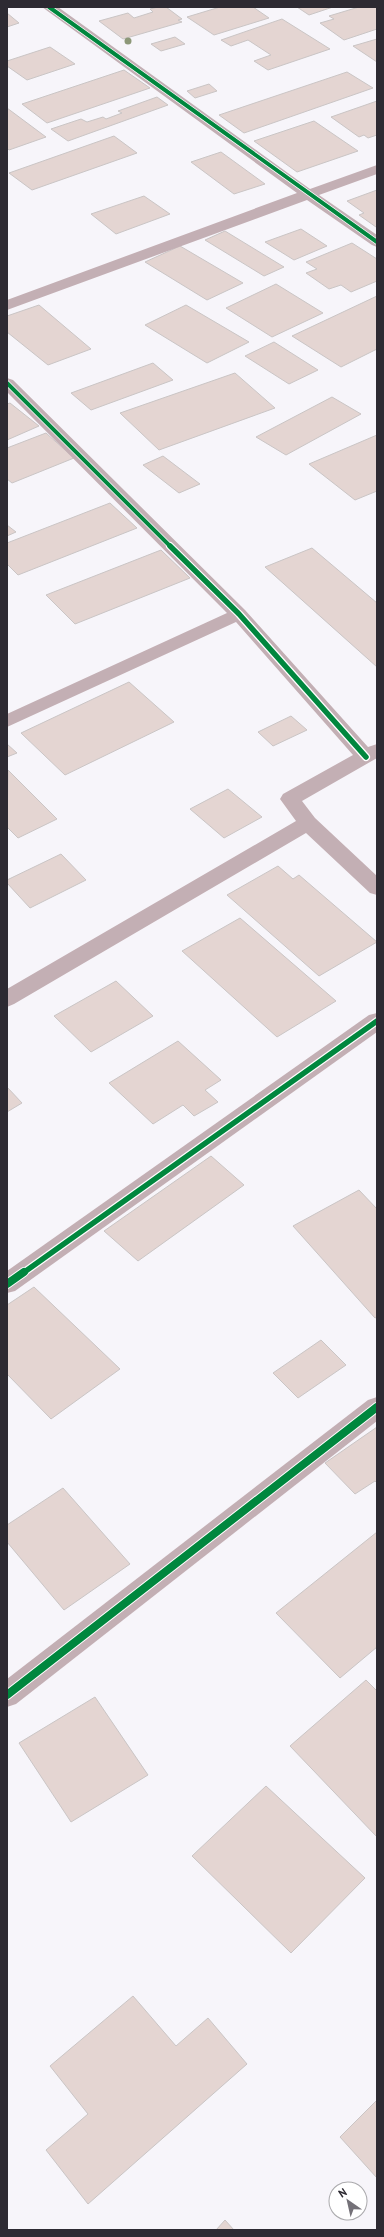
<svg xmlns="http://www.w3.org/2000/svg" width="384" height="2237" font-family="'PT Sans',sans-serif">
  <rect width="100%" height="100%" fill="#f7f5fa"/>
  <!-- building -->
  <g fill="#e4d5d2" stroke="#cac5c5">
    <polygon points="158,7 166,7 182,19 178,20 182,22 123,39 99,21 128,13 134,18 153,12 150,9"/>
    <polygon points="220,7 253,7 269,18 214,35 187,17"/>
    <polygon points="297,7 333,7 309,15"/>
    <polygon points="359,7 377,7 377,29 344,40 320,23 334,19 329,16"/>
    <polygon points="7,13 19,23 7,27"/>
    <polygon points="282,19 330,49 268,70 254,61 271,55 248,40 231,46 221,40"/>
    <polygon points="175,37 185,44 161,51 151,44"/>
    <polygon points="377,39 377,62 353,46"/>
    <polygon points="50,47 75,64 27,80 7,66 7,61"/>
    <polygon points="124,70 150,88 47,123 22,104"/>
    <polygon points="347,72 373,88 244,133 219,115"/>
    <polygon points="209,84 217,91 195,98 187,91"/>
    <polygon points="157,97 168,105 68,141 51,129 81,119 87,122 103,117 106,119 122,113 118,111"/>
    <polygon points="377,101 377,135 368,138 364,135 359,137 331,117"/>
    <polygon points="7,108 46,137 9,150 7,148"/>
    <polygon points="314,121 358,151 297,172 254,141"/>
    <polygon points="114,136 137,153 32,190 9,173"/>
    <polygon points="221,152 265,184 234,194 191,162"/>
    <polygon points="377,190 377,227 376,227 359,215 364,213 347,201"/>
    <polygon points="144,196 170,214 116,234 91,214"/>
    <polygon points="301,229 327,246 294,260 265,242"/>
    <polygon points="225,231 284,267 264,276 205,240"/>
    <polygon points="352,243 377,259 377,281 351,292 341,285 329,289 306,273 317,269 306,262"/>
    <polygon points="180,246 243,283 207,300 145,262"/>
    <polygon points="276,284 323,313 272,337 226,308"/>
    <polygon points="377,296 377,349 341,367 292,336"/>
    <polygon points="39,305 91,349 48,365 7,332 7,316"/>
    <polygon points="186,305 249,342 207,363 145,325"/>
    <polygon points="274,342 318,370 289,384 245,356"/>
    <polygon points="153,363 173,380 91,410 71,393"/>
    <polygon points="235,373 275,408 159,450 120,413"/>
    <polygon points="332,397 361,414 286,455 256,437"/>
    <polygon points="10,403 39,426 7,440 7,404"/>
    <polygon points="46,433 74,458 12,483 7,479 7,448"/>
    <polygon points="377,435 377,491 355,500 309,464"/>
    <polygon points="163,456 200,484 179,493 143,465"/>
    <polygon points="110,503 137,528 18,575 7,564 7,543"/>
    <polygon points="7,525 16,532 7,536"/>
    <polygon points="312,548 377,603 377,667 265,567"/>
    <polygon points="161,550 190,578 75,624 46,595"/>
    <polygon points="129,682 174,722 65,775 21,733"/>
    <polygon points="291,716 307,730 273,746 258,732"/>
    <polygon points="7,744 17,753 7,757"/>
    <polygon points="8,770 57,819 18,838 7,827"/>
    <polygon points="228,789 262,817 224,838 190,809"/>
    <polygon points="61,854 86,880 30,908 7,883 7,880"/>
    <polygon points="278,866 293,879 299,875 377,942 319,976 227,895"/>
    <polygon points="240,918 336,1001 277,1037 182,951"/>
    <polygon points="116,981 153,1016 91,1052 54,1016"/>
    <polygon points="178,1041 221,1080 205,1090 218,1102 194,1116 183,1105 153,1124 109,1083"/>
    <polygon points="7,1087 22,1103 7,1112"/>
    <polygon points="211,1156 244,1185 138,1261 104,1231"/>
    <polygon points="359,1190 377,1209 377,1317 375,1318 293,1226"/>
    <polygon points="34,1287 120,1369 51,1419 7,1374 7,1305"/>
    <polygon points="321,1340 346,1365 298,1398 273,1373"/>
    <polygon points="377,1427 377,1483 375,1481 355,1494 325,1463"/>
    <polygon points="63,1488 130,1564 64,1610 7,1542 7,1525"/>
    <polygon points="377,1532 377,1647 340,1678 276,1613"/>
    <polygon points="366,1680 377,1691 377,1837 290,1746"/>
    <polygon points="95,1697 148,1775 71,1822 19,1743"/>
    <polygon points="266,1786 365,1878 291,1953 192,1856"/>
    <polygon points="133,1996 176,2046 208,2018 247,2064 88,2204 46,2150 88,2114 50,2066"/>
    <polygon points="377,2100 377,2178 340,2137"/>
    <polygon points="225,2220 234,2230 216,2230"/>
  </g>
  <g fill="none" stroke-linecap="round" stroke-linejoin="round">
    <!-- minor -->
    <g fill="#c3afb4" fill-rule="evenodd">
      <polygon points="42,7 58,7 310,189 377,165 377,174 319,195 377,235 377,247 372,245 307,200 7,310 7,300 297,193"/>
      <polygon points="7,378 13,380 245,610 368,747 377,744 377,758 302,801 315,818 377,876 377,895 370,893 306,833 14,1004 7,1007 7,989 296,821 280,799 283,794 353,755 236,622 7,727 7,714 227,613 7,392"/>
      <polygon points="377,1013 377,1032 15,1291 7,1293 7,1271 369,1015"/>
      <polygon points="377,1397 377,1421 16,1704 7,1707 7,1679 368,1400"/>
    </g>
    <!-- cycleway-far2 casing -->
    <g stroke="#fff" stroke-width="5.5">
      <g id="cycleway-far2">
        <polyline points="49,7 377,242"/>
        <polyline points="7,383 171,547"/>
      </g>
    </g>
    <!-- cycleway-far1 casing -->
    <g stroke="#fff" stroke-width="8">
      <g id="cycleway-far1">
        <polyline points="170,546 239,614 366,757"/>
        <polyline points="23,1273 377,1021"/>
      </g>
    </g>
    <!-- cycleway casing -->
    <g stroke="#fff" stroke-width="10">
      <g id="cycleway">
        <polyline points="7,1284 24,1272"/>
        <polyline points="7,1695 377,1407"/>
      </g>
    </g>
    <!-- cycleway-far2 -->
    <use href="#cycleway-far2" stroke="#00873e" stroke-width="4"/>
    <!-- cycleway-far1 -->
    <use href="#cycleway-far1" stroke="#00873e" stroke-width="5.5"/>
    <!-- cycleway -->
    <use href="#cycleway" stroke="#00873e" stroke-width="8"/>
  </g>
  <!-- trees -->
  <circle fill="#8d9878" cx="128" cy="41" r="3.5"/>
  <!-- border -->
  <rect width="384" height="2237" fill="none" stroke="#2d2a32" stroke-width="16"/>
  <!-- north arrow -->
  <g transform="translate(348 2201) rotate(326)"><circle r="19" fill="#ffffff" stroke="#abaaad"/>
  <path d="M0-3L7 15L0 10L-7 15Z" fill="#747178"/>
  <text y="-6" font-size="11" font-weight="bold" text-anchor="middle" fill="#2d2a32">N</text>
  </g>
</svg>
